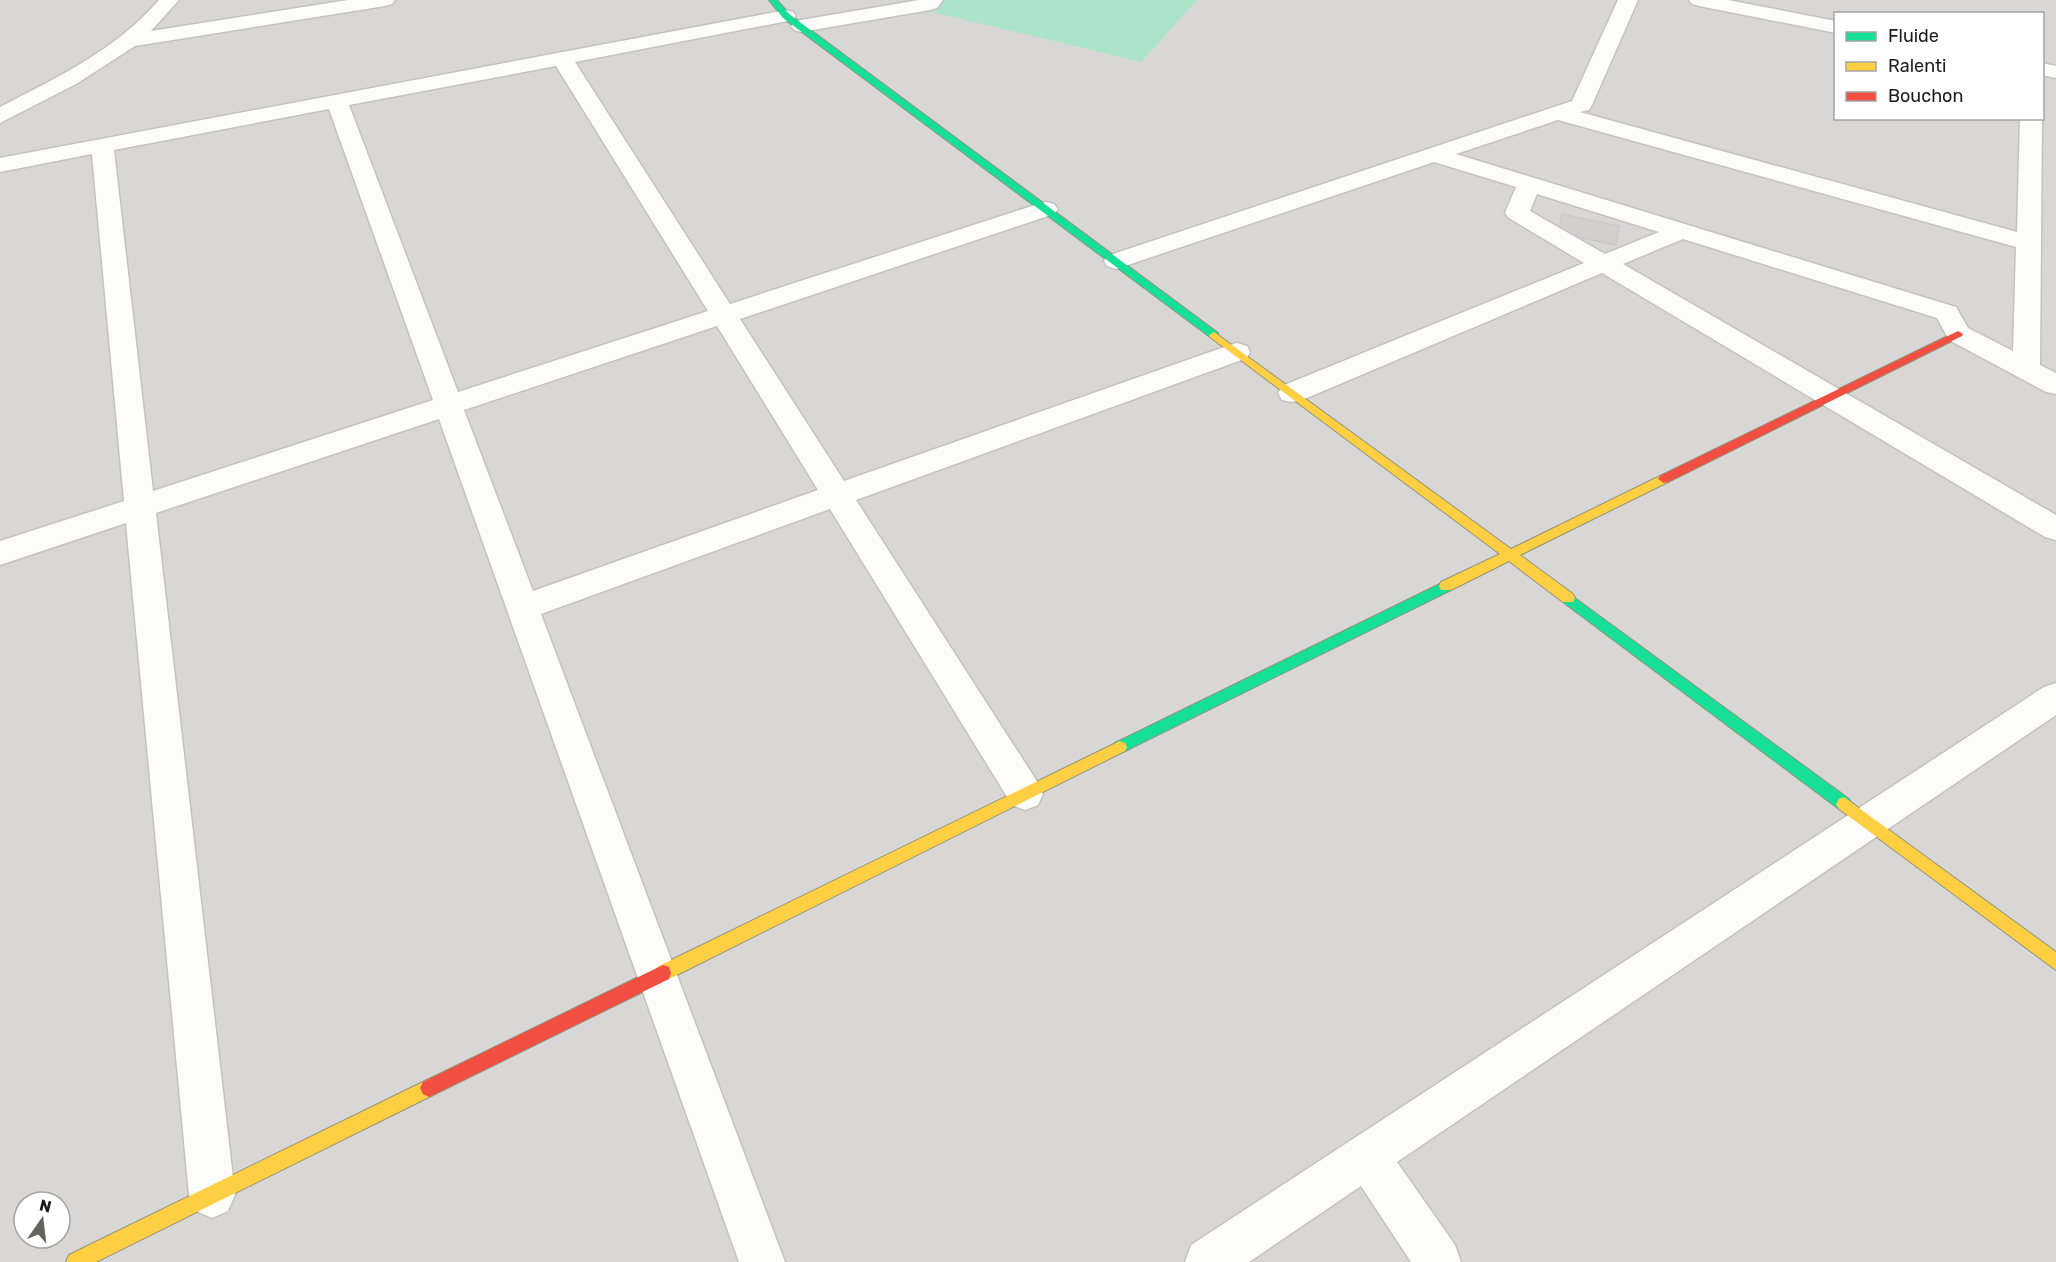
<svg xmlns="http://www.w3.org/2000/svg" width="2056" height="1262" font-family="Rubik,sans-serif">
  <rect width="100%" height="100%" fill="#eae8e4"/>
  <!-- residential -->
  <path fill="#d9d7d5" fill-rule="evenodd" d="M 0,0 L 2056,0 L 2056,1262 L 0,1262 ZM 1836,14 L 2042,14 L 2042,118 L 1836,118 ZM 24,1202 L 60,1202 L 60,1238 L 24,1238 Z"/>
  <!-- pitch -->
  <polygon fill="#ace4ca" points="945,0 1197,0 1141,62 932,12"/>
  <!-- building -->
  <polygon fill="#d2d0cd" stroke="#cdc9c5" stroke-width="1.5" points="1562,214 1619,226 1616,245 1559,233"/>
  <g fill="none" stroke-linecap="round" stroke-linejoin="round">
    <!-- street casing -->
    <g stroke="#c3c2c0" stroke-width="3">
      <g id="street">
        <path d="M 159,0 L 179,0 L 151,31 L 348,0 L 395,0 L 392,4 L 385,6 L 135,46 L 76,84 L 0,123 L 0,107 C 58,77 116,50 159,0 Z"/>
        <polygon points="919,0 943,0 937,8 930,10 801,32 794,30 791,26 794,22 801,20"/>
        <path d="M 1618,0 L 1638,0 L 1592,105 L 1589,110 L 1580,112 L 2017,232 L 2020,118 L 2042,118 L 2040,365 L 2056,373 L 2056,394 L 2046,392 L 1949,340 L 1937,318 L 1683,239 L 1623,264 L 2056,515 L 2056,540 L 2045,537 L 1602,273 L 1302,400 L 1292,402 L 1282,400 L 1278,393 L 1282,386 L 1584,263 L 1509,218 L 1505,213 L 1516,187 L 1434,162 L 1125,266 L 1116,269 L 1107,266 L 1104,261 L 1107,256 L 1572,101 ZM 1558,120 L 2016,247 L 2013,351 L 1968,328 L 1956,307 L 1456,154 ZM 1537,194 L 1659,232 L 1605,254 L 1530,211 Z"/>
        <polygon points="1689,0 1728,0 1836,21 1836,33 1699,6 1692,4"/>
        <path d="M 786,10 L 793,12 L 796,16 L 793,20 L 575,62 L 730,304 L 1038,204 L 1046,202 L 1054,204 L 1058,209 L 1054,214 L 740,319 L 844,481 L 1227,346 L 1237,343 L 1247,346 L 1250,352 L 1247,358 L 856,500 L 1038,783 L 1043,794 L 1038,805 L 1025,810 L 1012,805 L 830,509 L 541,614 L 785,1262 L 739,1262 L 439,419 L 156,513 L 235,1195 L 228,1211 L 212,1218 L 196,1211 L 189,1195 L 126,523 L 0,565 L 0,541 L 124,501 L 92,154 L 0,172 L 0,158 ZM 556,66 L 708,311 L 458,392 L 349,105 ZM 329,109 L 433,400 L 153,491 L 114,150 ZM 717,326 L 818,490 L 533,591 L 464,410 Z"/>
        <polygon points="2042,63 2056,66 2056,78 2042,75"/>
        <polygon points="2056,683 2056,715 1397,1162 1455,1245 1461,1262 1411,1262 1361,1186 1249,1262 1185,1262 1191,1245 2044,687"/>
      </g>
    </g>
    <!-- fast casing -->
    <g stroke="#93947c" stroke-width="2">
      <g id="fast">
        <polygon points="769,0 777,0 789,14 1218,333 1218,337 1210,337 783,18"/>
        <polygon points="1446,581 1451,582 1453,586 1451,590 1125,751 1120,753 1115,751 1113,747 1115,743"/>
        <polygon points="1568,593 1849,799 1852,804 1849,809 1844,811 1839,809 1563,602 1561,598 1563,594"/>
      </g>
    </g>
    <!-- slow casing -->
    <g stroke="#93947c" stroke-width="2">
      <g id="slow">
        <polygon points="1214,332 1511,549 1660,476 1664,475 1670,479 1668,482 1520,555 1573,594 1575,598 1573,602 1563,602 1509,561 1451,590 1441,590 1439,586 1441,582 1500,554 1210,337 1209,335"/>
        <polygon points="1120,741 1125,743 1127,747 1125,751 669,979 663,981 657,979 655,973 657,967"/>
        <polygon points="1844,797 2056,952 2056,970 1839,809 1836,804 1839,799"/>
        <polygon points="429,1079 435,1082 438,1088 435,1094 96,1262 66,1262 69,1255"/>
      </g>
    </g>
    <!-- jam casing -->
    <g stroke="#93947c" stroke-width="2">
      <g id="jam">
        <polygon points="1958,331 1963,334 1962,336 1668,482 1664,483 1658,479 1660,476"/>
        <polygon points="663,965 669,967 671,973 669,979 435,1094 429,1097 423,1094 420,1088 423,1082"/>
      </g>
    </g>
    <!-- street -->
    <use href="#street" fill="#fcfcfb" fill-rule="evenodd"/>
    <!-- fast -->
    <use href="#fast" fill="#16e098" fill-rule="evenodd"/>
    <!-- slow -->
    <use href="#slow" fill="#ffcf43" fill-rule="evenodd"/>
    <!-- jam -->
    <use href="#jam" fill="#f24e42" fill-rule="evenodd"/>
  </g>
  <!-- legend -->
  <rect x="1834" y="12" width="210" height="108" fill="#ffffff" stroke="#a4a4a4" stroke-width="1.5"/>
  <rect x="1846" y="32" width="30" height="9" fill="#16e098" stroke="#a4a4a4" stroke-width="1.5"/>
  <text x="1888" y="42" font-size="18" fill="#1c1c1c">Fluide</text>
  <rect x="1846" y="62" width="30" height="9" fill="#ffcf43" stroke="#a4a4a4" stroke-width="1.5"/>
  <text x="1888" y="72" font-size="18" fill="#1c1c1c">Ralenti</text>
  <rect x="1846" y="92" width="30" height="9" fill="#f24e42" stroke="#a4a4a4" stroke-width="1.5"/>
  <text x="1888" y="102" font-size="18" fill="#1c1c1c">Bouchon</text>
  <!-- north arrow -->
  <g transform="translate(42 1220) rotate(14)"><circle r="28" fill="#ffffff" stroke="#a4a4a4" stroke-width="1.5"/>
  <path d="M0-4.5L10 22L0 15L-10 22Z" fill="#646362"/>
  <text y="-9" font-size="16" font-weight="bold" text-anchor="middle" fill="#1c1c1c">N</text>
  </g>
</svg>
